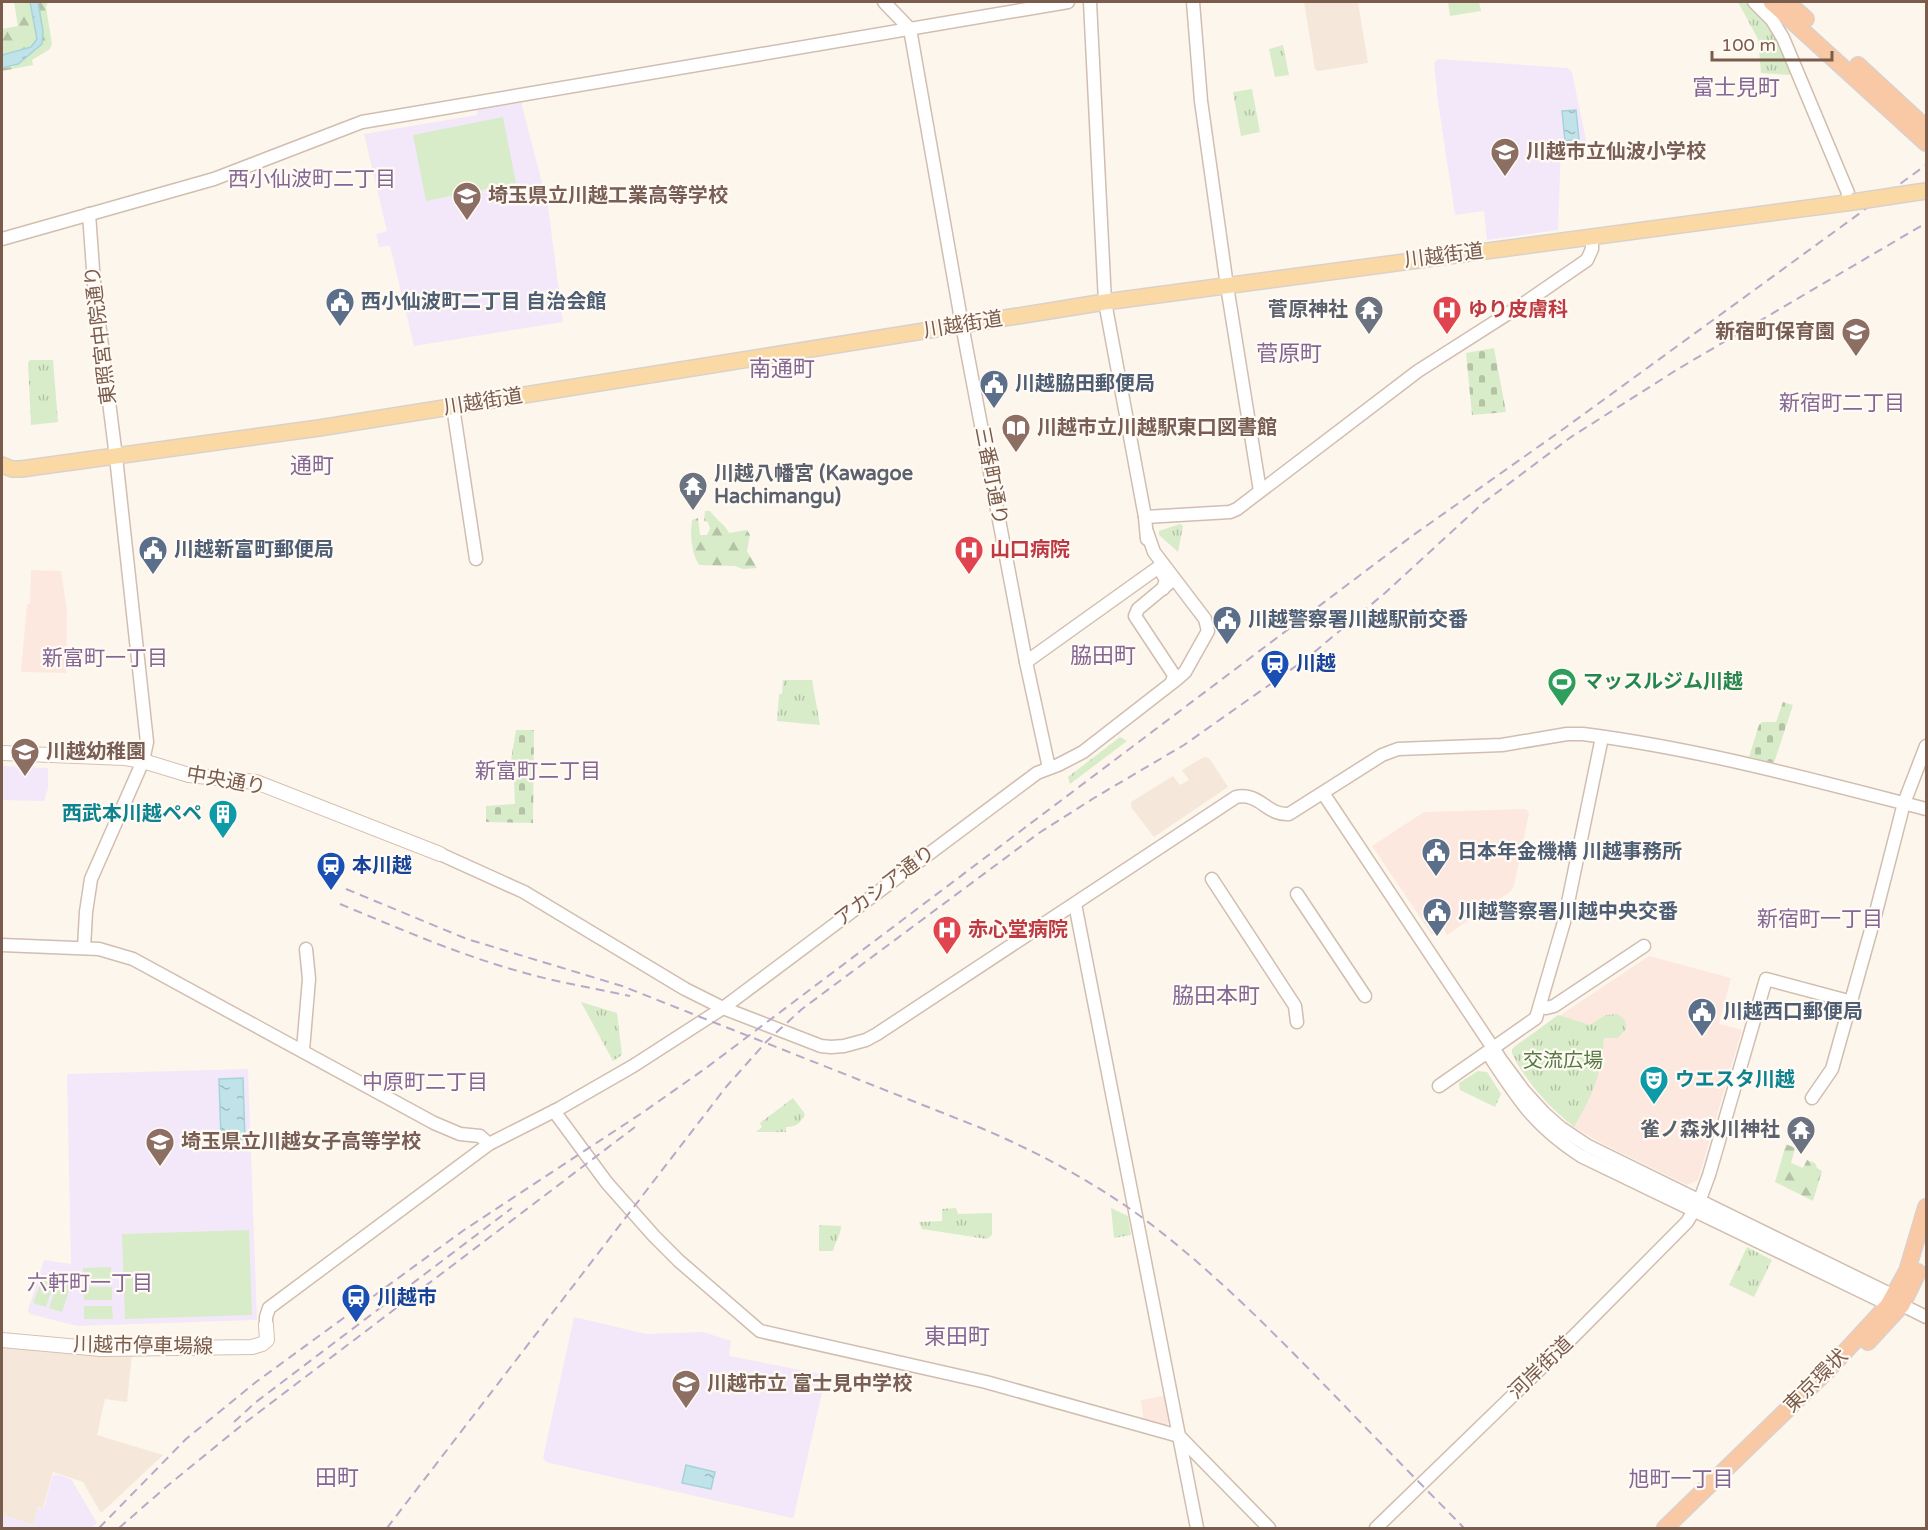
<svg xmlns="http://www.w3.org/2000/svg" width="1928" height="1530" font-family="'Varela Round','Noto Sans JP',sans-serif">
  <defs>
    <pattern id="forest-firs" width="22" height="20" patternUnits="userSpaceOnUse" patternTransform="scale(1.5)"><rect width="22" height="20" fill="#d8ecc9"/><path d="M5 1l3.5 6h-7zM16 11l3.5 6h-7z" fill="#b4c2a5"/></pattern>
    <pattern id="cemetery-stones" width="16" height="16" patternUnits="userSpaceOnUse" patternTransform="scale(1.5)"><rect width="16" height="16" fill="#d8ecc9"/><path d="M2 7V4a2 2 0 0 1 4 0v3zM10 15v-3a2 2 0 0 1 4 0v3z" fill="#b4c2a5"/></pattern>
    <pattern id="park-tufts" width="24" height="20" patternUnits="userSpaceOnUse" patternTransform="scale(1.5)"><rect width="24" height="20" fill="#d8ecc9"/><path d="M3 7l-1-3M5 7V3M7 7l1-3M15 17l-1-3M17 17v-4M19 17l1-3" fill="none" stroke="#b4c2a5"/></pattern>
    <pattern id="water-ripples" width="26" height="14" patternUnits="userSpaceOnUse" patternTransform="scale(1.5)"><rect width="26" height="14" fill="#bfe3e8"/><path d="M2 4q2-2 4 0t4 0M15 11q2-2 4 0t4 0" fill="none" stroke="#a0bbbe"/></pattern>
  </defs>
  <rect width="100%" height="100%" fill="#fdf6ec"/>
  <!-- residential -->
  <g fill="#f5e8da">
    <polygon points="1304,2 1358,2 1368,63 1318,71 1315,69"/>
    <polygon points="1204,757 1209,758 1228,787 1154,837 1131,807 1131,802 1173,776 1180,785 1189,780 1182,770"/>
    <polygon points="2,1342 132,1354 127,1402 105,1399 97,1435 163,1455 101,1513 83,1482 53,1472 43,1508 38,1507 33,1525 2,1515"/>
  </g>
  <!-- commercial -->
  <g fill="#fde8e0">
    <polygon points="31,570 61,571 67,611 66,673 21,672 27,604 30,604"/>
    <polygon points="1526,809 1529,813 1514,886 1510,892 1447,935 1443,928 1432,935 1372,846 1424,812"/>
    <polygon points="1649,956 1731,978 1719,1024 1742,1030 1698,1180 1687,1185 1603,1144 1574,1127 1549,1105 1536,1090 1520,1069 1512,1053 1514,1046"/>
    <polygon points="1164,1396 1169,1422 1165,1427 1144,1422 1141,1400"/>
  </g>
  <!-- education -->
  <g fill="#f3e8fa">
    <polygon points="1438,59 1568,68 1572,72 1587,145 1561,145 1558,230 1487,240 1484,211 1455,215 1438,101 1434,63"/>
    <polygon points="521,102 548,206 563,322 414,346 390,246 379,247 376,234 387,231 364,134 477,115 477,110"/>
    <polygon points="2,766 48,768 48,788 44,801 2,800"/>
    <polygon points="248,1069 257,1320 77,1326 30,1314 28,1310 44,1260 71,1264 67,1074"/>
    <polygon points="574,1317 646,1334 703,1332 731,1341 729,1356 826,1375 794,1516 792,1518 730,1504 546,1462 543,1458"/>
    <polygon points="55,1474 71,1479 97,1523 92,1528 2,1528 2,1515 33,1525 38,1508 44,1508 52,1477"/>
  </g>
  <!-- green -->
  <g fill="#d8ecc9">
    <polygon points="1448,2 1479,2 1481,11 1450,16"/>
    <polygon points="503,117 516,183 426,201 413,135"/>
    <polygon points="249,1230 252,1315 125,1319 122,1234"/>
    <polygon points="111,1267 112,1280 83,1281 83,1268"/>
    <polygon points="43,1276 55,1280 46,1307 33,1303"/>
    <polygon points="58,1281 71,1285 62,1312 49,1308"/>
    <polygon points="83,1287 112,1287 112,1300 84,1300"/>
    <polygon points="84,1306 112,1306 113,1319 84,1319"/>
  </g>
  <!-- forest -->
  <g fill="url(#forest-firs)">
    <polygon points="14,2 30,2 37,39 31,47 2,55 2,29 18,26"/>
    <polygon points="38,2 48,2 46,7 52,44 50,49 32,60 33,65 2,71 2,68 13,67 43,38"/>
    <path d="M 705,511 L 710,511 C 716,520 724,523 729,533 L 747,530 L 750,535 L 747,551 L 757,568 L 743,569 L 735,566 L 699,565 C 691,552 690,534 692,520 L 698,518 L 700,535 L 707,535 L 710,529 L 708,522 L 704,521 Z"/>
    <polygon points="1786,1144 1795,1148 1791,1163 1803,1168 1807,1160 1815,1163 1817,1168 1822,1171 1813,1201 1775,1182"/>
  </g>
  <!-- cemetery -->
  <g fill="url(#cemetery-stones)">
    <polygon points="1494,348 1506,412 1472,415 1466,353"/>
    <polygon points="1783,702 1793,705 1774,763 1749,757 1759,725 1762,722 1776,722"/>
    <polygon points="516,730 534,730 533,823 486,822 486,806 515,804 514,782 516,781 517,771 514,770 514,761 511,760"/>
  </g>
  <!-- park -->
  <g fill="url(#park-tufts)">
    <polygon points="1738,2 1747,2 1770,23 1791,72 1789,75 1761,73 1758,39"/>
    <polygon points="1283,45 1289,75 1275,77 1269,49"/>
    <polygon points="1252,89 1260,132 1241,136 1233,92"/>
    <polygon points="30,360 53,360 58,422 31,425 28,363"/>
    <polygon points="1180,524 1183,526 1178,552 1159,535 1159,531"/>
    <polygon points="783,680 812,680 820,725 777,721 779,694 782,694"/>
    <polygon points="1120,737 1127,741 1070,784 1068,777"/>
    <polygon points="581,1002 617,1013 622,1055 613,1061"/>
    <path d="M 1617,1014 C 1625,1018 1626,1021 1626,1029 L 1618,1038 L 1604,1038 C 1602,1074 1592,1096 1574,1127 C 1548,1106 1527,1083 1512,1053 L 1512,1049 L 1558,1015 L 1590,1025 L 1606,1015 Z"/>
    <polygon points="1478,1071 1487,1072 1501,1094 1495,1107 1460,1090 1459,1083"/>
    <path d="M 793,1098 L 805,1114 C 800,1123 797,1127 786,1127 L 786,1132 L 756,1132 L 762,1127 L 760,1123 Z"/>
    <polygon points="956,1208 958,1214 992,1213 992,1235 987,1239 922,1229 919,1222 942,1221 942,1209"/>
    <polygon points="1111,1208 1128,1216 1131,1235 1114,1238"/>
    <path d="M 819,1225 L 841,1226 C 841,1235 835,1242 833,1251 L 819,1251 Z"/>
    <polygon points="1747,1247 1772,1260 1754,1297 1729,1285"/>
  </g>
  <!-- water -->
  <g fill="url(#water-ripples)" stroke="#a5d3da" stroke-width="1.5">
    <polygon points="30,2 38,2 43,31 42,44 18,64 2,68 2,55 31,47 37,39"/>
    <polygon points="1576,110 1579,139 1565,141 1562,111"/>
    <polygon points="243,1078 245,1139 221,1140 219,1079"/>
    <polygon points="686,1465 715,1472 711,1489 682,1483"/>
  </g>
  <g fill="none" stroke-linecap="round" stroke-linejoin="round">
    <!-- tertiary casing -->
    <g stroke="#d1beb0" stroke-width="15">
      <g id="tertiary">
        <polyline points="884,2 910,29 962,325 1026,662 1049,768"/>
        <polyline points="1090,2 1105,302 1145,517 1147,539"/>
        <polyline points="1193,2 1201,101 1227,286 1260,491"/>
        <polyline points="1754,2 1772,20 1783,38 1848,193 1848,203"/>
        <polyline points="2,239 214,179 362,122 1068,2"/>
        <polyline points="453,407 476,559"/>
        <polyline points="1145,517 1230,512 1237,509 1418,371 1526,302 1587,260 1592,249 1592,237"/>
        <polyline points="1159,568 1166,580 1163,589"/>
        <polyline points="1168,584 1138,609 1135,616 1174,675 1172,682"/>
        <polyline points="1026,662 1163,564"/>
        <polyline points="1323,793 1501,1060 1524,1091 1544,1113 1561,1128 1588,1146 1894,1296 1902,1305 1926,1317"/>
        <path d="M 440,854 L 524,892 L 685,989 L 723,1008 L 821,1046 L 831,1047 L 844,1046 L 866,1040 L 877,1034 L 1236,797 C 1260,792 1267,816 1289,814 L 1382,755 L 1398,749 L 1502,745 L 1567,734 L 1583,734 C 1700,749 1813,780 1926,809"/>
        <polyline points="1212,879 1295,1006 1297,1022"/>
        <polyline points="1297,894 1365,996"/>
        <polyline points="1075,904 1197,1528"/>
        <polyline points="2,945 99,949 133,959 434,1123 460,1134 480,1136 489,1144"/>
        <polyline points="84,948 86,912 91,879 143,761 147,742 116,457 94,283 89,214"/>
        <polyline points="1541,1004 1546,1008 1554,1006 1644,946"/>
        <polyline points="303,1050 309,979 306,949"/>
        <path d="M 1491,1058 C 1520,1102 1535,1126 1581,1156 L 1875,1298 L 1888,1305 L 1896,1305"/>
        <polyline points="1439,1086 1536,1018 1564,922 1602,737"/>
        <polyline points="1812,1098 1832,1069 1876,912 1904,803 1926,746"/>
        <polyline points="554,1111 607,1183 654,1236 679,1261 760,1331 986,1382 1179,1436 1269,1528"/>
        <polyline points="266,1325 266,1317 269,1308 489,1144 560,1108 633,1066 723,1008 1037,773 1058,765 1083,752 1177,679 1185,672 1208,631 1205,619 1154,552 1147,532"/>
        <polyline points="1376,1528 1569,1341 1687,1222 1699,1202 1709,1175 1766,979 1852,1002"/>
      </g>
    </g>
    <!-- secondary casing -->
    <g stroke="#d6c0b0" stroke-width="16">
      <g id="secondary">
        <polyline points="2,753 125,758 143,761 189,775 256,782 440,854"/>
        <polyline points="2,1340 101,1349 252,1347 262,1344 267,1340 266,1325"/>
      </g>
    </g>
    <!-- primary casing -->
    <g stroke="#dad1cd" stroke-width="18">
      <g id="primary">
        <polyline points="1912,193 1926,191"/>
        <polyline points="2,465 12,469 21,469 319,428 1105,302 1853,202"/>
      </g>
    </g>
    <!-- trunk casing -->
    <g stroke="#dad1cd" stroke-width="18">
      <g id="trunk">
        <polyline points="1771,2 1926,143"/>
        <polyline points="1787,2 1806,19"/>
        <polyline points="1858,65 1926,128"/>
        <polyline points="1868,1342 1902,1305 1918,1272"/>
        <polyline points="1665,1528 1829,1369 1888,1305 1907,1271 1926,1207"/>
      </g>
    </g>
    <!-- tertiary -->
    <use href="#tertiary" stroke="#fff" stroke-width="12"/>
    <!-- secondary -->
    <use href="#secondary" stroke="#fff" stroke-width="14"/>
    <!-- primary -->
    <use href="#primary" stroke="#fbd9a5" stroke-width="15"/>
    <!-- trunk -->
    <use href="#trunk" stroke="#f9c8a4" stroke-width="15"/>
    <!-- rail -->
    <g stroke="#b9a8c9" stroke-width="2" stroke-dasharray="9 6" stroke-linecap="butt">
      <path d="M 346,889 L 467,939 L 622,986 L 981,1128 C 1035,1151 1088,1179 1136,1213 C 1211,1268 1276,1335 1340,1401 C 1381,1444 1423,1486 1464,1528"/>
      <path d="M 340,904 C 398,928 457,954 518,971 C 555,982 593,988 630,996"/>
      <polyline points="234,1422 256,1402 512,1208"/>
      <polyline points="99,1528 186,1439 256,1382 464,1230 642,1113 706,1068 1412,536 1562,430 1926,165"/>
      <polyline points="119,1528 166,1487 242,1425 635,1127"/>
      <polyline points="387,1528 726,1087 766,1042 802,1009 1039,833 1094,798 1184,745 1306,659 1385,593 1483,503 1571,437 1678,369 1926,223"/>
    </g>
    <!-- primary-bridge casing -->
    <g stroke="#dad1cd" stroke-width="18" stroke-linecap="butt">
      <polyline id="primary-bridge" points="1853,202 1912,193"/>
    </g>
    <!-- primary-bridge -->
    <use href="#primary-bridge" stroke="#fbd9a5" stroke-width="15"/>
  </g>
  <!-- icons -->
  <defs>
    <g id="school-pin" transform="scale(1.5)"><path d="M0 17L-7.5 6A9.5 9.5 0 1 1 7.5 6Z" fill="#8d6e63" stroke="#fffaf3"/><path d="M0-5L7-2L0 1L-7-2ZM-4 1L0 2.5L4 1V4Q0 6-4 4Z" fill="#fff"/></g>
    <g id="civic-pin" transform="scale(1.5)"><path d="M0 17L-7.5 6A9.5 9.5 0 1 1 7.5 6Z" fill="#5c6f8a" stroke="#fffaf3"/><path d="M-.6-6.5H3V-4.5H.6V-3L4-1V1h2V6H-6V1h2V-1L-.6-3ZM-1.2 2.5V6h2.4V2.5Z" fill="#fff"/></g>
    <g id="temple-pin" transform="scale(1.5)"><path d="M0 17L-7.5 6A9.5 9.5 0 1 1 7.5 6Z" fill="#6b7280" stroke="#fffaf3"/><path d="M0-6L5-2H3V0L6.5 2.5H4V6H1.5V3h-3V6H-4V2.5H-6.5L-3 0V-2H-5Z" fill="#fff"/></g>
    <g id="hospital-pin" transform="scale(1.5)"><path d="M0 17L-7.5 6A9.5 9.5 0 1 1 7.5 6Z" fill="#e0444e" stroke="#fffaf3"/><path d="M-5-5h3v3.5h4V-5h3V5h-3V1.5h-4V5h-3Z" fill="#fff"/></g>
    <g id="library-pin" transform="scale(1.5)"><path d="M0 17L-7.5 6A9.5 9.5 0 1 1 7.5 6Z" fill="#8d6e63" stroke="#fffaf3"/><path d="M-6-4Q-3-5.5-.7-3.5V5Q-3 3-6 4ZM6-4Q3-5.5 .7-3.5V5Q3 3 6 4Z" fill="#fff"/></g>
    <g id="station-pin" transform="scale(1.5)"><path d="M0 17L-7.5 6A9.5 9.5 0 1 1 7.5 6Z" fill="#1a4fb4" stroke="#fffaf3"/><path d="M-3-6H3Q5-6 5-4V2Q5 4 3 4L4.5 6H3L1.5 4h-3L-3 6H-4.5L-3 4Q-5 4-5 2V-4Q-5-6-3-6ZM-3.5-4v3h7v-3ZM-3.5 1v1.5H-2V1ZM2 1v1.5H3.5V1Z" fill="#fff"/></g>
    <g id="stadium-pin" transform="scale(1.5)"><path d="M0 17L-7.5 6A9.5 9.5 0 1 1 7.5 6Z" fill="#2e9e5b" stroke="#fffaf3"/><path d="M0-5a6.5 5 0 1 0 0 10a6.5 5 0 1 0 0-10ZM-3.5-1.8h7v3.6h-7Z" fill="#fff"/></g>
    <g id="building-pin" transform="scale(1.5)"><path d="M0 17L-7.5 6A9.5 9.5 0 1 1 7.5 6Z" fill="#0f9aa8" stroke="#fffaf3"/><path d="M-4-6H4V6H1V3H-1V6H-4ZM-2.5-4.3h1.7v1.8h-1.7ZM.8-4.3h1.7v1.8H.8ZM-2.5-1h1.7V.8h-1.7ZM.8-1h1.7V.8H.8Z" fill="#fff"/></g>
    <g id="theatre-pin" transform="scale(1.5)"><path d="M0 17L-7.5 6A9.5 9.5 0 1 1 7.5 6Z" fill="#0f9aa8" stroke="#fffaf3"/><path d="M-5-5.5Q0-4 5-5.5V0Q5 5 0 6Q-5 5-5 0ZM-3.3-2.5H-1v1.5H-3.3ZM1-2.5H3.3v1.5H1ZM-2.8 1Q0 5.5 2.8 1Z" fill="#fff"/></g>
  </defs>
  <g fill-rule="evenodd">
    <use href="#school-pin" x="1505" y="152"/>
    <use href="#school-pin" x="467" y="196"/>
    <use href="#civic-pin" x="340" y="302"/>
    <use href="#temple-pin" x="1369" y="310"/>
    <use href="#hospital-pin" x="1447" y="310"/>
    <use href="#school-pin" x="1856" y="332"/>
    <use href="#civic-pin" x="994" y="384"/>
    <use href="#library-pin" x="1016" y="428"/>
    <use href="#temple-pin" x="693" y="486"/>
    <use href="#civic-pin" x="153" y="550"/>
    <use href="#hospital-pin" x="969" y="550"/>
    <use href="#civic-pin" x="1227" y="620"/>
    <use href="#station-pin" x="1275" y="664"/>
    <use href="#stadium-pin" x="1562" y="682"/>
    <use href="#school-pin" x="25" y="752"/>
    <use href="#building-pin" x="223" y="814"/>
    <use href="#civic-pin" x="1436" y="852"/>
    <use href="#station-pin" x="331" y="866"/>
    <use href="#civic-pin" x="1437" y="912"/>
    <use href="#hospital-pin" x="947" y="930"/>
    <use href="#civic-pin" x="1702" y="1012"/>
    <use href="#theatre-pin" x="1654" y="1080"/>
    <use href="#temple-pin" x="1801" y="1130"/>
    <use href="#school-pin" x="160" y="1142"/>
    <use href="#station-pin" x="356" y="1298"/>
    <use href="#school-pin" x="686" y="1384"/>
  </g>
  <g text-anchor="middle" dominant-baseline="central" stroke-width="4.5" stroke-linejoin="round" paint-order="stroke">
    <!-- education labels -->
    <g font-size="20" font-weight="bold" fill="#785e54" stroke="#fffaf3" text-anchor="start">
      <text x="1526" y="152">川越市立仙波小学校</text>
      <text x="488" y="196">埼玉県立川越工業高等学校</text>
      <text x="1835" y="332" text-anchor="end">新宿町保育園</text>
      <text x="1037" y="428">川越市立川越駅東口図書館</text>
      <text x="46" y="752">川越幼稚園</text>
      <text x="181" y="1142">埼玉県立川越女子高等学校</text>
      <text x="707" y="1384">川越市立 富士見中学校</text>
    </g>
    <!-- street labels -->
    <g font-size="20" fill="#7a5c4d" stroke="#fffaf3">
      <text transform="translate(1444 256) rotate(-7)">川越街道</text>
      <text transform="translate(963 325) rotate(-9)">川越街道</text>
      <text transform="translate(101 335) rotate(-97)">東照宮中院通り</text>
      <text transform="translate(483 402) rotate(-9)">川越街道</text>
      <text transform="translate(991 476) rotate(79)">三番町通り</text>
      <text transform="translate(226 781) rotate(10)">中央通り</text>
      <text transform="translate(885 886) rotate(-37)">アカシア通り</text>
      <text transform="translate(143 1346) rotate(1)">川越市停車場線</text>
      <text transform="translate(1541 1368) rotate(-44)">河岸街道</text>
      <text transform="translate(1816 1381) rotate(-45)">東京環状</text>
    </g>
    <!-- service labels -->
    <g font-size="20" font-weight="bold" fill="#4e5e75" stroke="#fffaf3" text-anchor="start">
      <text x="361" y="302">西小仙波町二丁目 自治会館</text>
      <text x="1015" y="384">川越脇田郵便局</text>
      <text x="174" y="550">川越新富町郵便局</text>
      <text x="1248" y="620">川越警察署川越駅前交番</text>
      <text x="1457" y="852">日本年金機構 川越事務所</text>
      <text x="1458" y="912">川越警察署川越中央交番</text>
      <text x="1723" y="1012">川越西口郵便局</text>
    </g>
    <!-- worship labels -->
    <g font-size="20" font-weight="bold" fill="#5b616d" stroke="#fffaf3" text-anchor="end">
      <text x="1348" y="310">菅原神社</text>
      <text x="714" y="474" text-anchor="start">川越八幡宮 (Kawagoe<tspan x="714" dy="23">Hachimangu)</tspan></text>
      <text x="1780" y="1130">雀ノ森氷川神社</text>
    </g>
    <!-- health labels -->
    <g font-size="20" font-weight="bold" fill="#be3a42" stroke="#fffaf3" text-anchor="start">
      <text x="1468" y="310">ゆり皮膚科</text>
      <text x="990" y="550">山口病院</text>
      <text x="968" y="930">赤心堂病院</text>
    </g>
    <!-- transit labels -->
    <g font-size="20" font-weight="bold" fill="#164399" stroke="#fffaf3" text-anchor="start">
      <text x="1296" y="664">川越</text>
      <text x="352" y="866">本川越</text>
      <text x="377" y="1298">川越市</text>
    </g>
    <!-- leisure labels -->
    <g font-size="20" font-weight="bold" fill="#27864d" stroke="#fffaf3" text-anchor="start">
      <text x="1583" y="682">マッスルジム川越</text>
    </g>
    <!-- culture labels -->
    <g font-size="20" font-weight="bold" fill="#0d838f" stroke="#fffaf3" text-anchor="end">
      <text x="202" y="814">西武本川越ペペ</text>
      <text x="1675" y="1080" text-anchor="start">ウエスタ川越</text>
    </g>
    <!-- park labels -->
    <g font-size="20" fill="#537a41" stroke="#fffaf3">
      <text x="1563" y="1061">交流広場</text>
    </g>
    <!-- neighbourhood labels -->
    <g font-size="21" fill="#846695" stroke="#fffaf3">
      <text x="312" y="179">西小仙波町二丁目</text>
      <text x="1842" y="403">新宿町二丁目</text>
      <text x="105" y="658">新富町一丁目</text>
      <text x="538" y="771">新富町二丁目</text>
      <text x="1820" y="919">新宿町一丁目</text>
      <text x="425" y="1082">中原町二丁目</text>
      <text x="90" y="1283">六軒町一丁目</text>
      <text x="1681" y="1479">旭町一丁目</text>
    </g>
    <!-- quarter labels -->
    <g font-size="22" fill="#846695" stroke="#fffaf3">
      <text x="1736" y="88">富士見町</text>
      <text x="1289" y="354">菅原町</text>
      <text x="782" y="369">南通町</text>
      <text x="312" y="466">通町</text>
      <text x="1103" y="656">脇田町</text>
      <text x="1216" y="996">脇田本町</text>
      <text x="957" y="1337">東田町</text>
      <text x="337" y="1478">田町</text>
    </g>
  </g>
  <!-- border -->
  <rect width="1928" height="1530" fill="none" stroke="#7a5c4d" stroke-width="6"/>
  <!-- scale -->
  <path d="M1712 51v9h120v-9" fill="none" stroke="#7a5c4d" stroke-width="3"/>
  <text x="1721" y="51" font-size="18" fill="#7a5c4d" stroke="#fffaf3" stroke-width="4.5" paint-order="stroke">100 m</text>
</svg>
